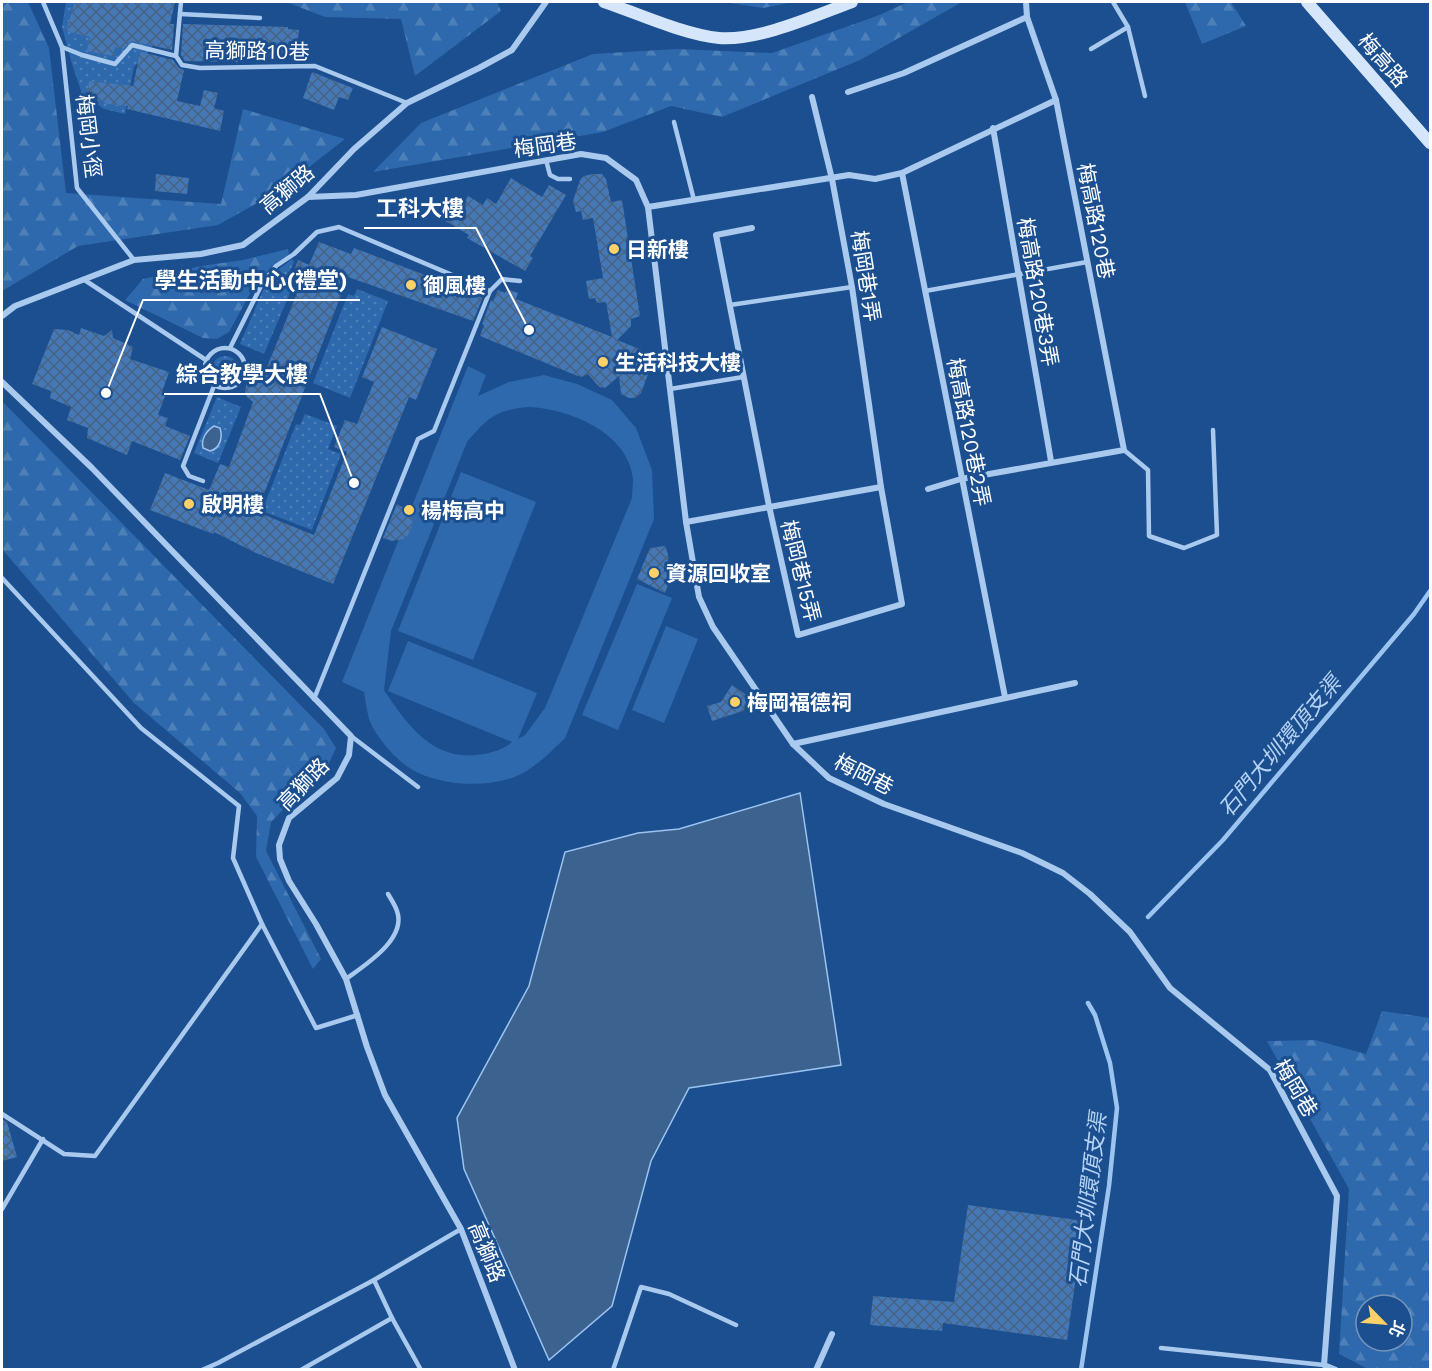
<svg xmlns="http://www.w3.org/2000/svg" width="1432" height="1371" font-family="'Work Sans','Noto Sans TC',sans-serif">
  <defs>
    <pattern id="grass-dots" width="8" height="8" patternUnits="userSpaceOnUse" patternTransform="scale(1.5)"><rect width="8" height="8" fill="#2e69ad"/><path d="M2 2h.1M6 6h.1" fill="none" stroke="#4d80b9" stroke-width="1.8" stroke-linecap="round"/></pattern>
    <pattern id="forest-firs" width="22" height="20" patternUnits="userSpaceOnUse" patternTransform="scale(1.5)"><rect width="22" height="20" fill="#2e69ad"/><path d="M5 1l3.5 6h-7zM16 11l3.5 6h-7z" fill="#4d80b9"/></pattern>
    <pattern id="building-cross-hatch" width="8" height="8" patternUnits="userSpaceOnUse" patternTransform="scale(1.5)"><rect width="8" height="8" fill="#4478b7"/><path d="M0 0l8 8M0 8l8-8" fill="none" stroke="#486282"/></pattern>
  </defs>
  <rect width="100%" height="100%" fill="#1b4f8f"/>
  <!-- grass -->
  <g fill="url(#grass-dots)">
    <polygon points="66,2 162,2 152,48 134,67 125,114 104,109 82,94 72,64 62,27"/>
    <polygon points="292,259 294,262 285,282 293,286 264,354 240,344 267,281 278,270"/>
    <polygon points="357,289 388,301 350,398 313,383 348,294 354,296"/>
    <circle cx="225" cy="369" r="13"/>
    <polygon points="217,397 241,407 218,463 194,453"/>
    <polygon points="305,414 337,426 328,449 341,454 312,530 262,511 296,424 300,425"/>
  </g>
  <!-- forest -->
  <g fill="url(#forest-firs)" fill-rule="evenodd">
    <polygon points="2,2 28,2 49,48 66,193 221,204 243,109 345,139 277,192 218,225 78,246 2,291"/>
    <polygon points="286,2 497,2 501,11 415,76 401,19 325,17"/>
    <polygon points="725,2 794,2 763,8"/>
    <polygon points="908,2 962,2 860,60 722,117 671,106 603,132 373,172 421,123 593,54 677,49 772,53 877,16"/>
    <polygon points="1185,2 1231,2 1246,26 1202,44"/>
    <polygon points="288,249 289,254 271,267 252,290 229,332 217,339 203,338 125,300 143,279 201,266 243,260"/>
    <polygon points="2,401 324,729 336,748 329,763 271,822 266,851 321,959 313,969 256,857 257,816 240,793 134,703 2,549"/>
    <path d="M 1382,1011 L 1430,1018 L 1430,1369 L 1368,1369 L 1339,1354 L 1349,1189 L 1267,1041 L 1315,1040 L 1366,1054 ZM 1366,1305 L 1402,1305 L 1402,1341 L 1366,1341 Z"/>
  </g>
  <!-- garden -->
  <g fill="#2e69ad" fill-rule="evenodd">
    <path d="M 468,366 L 486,375 L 478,396 L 509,382 L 544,375 L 577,384 L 612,400 L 636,428 L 652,470 L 654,519 L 565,738 C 551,752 537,766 519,775 C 489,789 439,786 411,769 C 395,759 379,740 371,724 C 367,715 366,702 364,692 L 342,682 ZM 529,407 C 569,409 628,432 633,479 C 633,486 632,492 632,498 L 545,708 L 525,735 L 518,739 L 537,693 L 408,641 L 388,691 L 512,742 C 504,749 494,752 483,754 C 434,763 408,726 384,690 L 391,631 L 467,442 C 488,418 495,410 529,407 Z"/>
    <polygon points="461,472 536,502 473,660 398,631"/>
    <polygon points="637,584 672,598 618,730 582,715"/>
    <polygon points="666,626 698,639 664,723 632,710"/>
  </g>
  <!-- water -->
  <g fill="#3c6290" stroke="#9cc4f0" stroke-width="1.5">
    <path d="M 214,426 L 220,428 C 223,437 220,449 210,451 L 203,448 C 201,439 206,431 214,426 Z"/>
    <polygon points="800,793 841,1065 689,1088 651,1161 612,1306 549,1360 464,1169 457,1118 529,986 565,852 638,833 679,829"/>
  </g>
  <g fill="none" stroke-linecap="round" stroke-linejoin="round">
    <!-- stream -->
    <g stroke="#9cc4f0" stroke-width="4.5">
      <polyline points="1148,917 1223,840 1414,614 1430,591"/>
      <polyline points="1081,1370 1109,1186 1117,1108 1110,1063 1095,1015 1088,1003"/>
    </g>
  </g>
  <!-- building -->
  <g fill="url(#building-cross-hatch)">
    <polygon points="75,2 175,2 170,24 174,24 172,50 132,41 123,49 115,47 113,56 87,51 90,37 66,31"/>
    <polygon points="183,24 288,27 288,29 299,30 296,59 258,56 258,58 238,57 239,62 185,61 181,55"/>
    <polygon points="134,50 173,60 179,68 184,70 177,101 200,106 204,90 218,93 214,108 224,111 220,131 127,109 128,106 107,104 87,94 89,81 133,86 140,52"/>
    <polygon points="312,72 353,88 348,100 339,97 334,110 303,98"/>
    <polygon points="156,174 189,178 187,194 155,191"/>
    <polygon points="593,174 602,174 606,179 611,202 622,200 640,316 631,319 631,326 617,340 642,350 638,363 650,369 641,393 635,398 629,398 621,394 619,376 605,388 599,387 588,374 582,377 575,375 480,336 484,325 482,324 491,300 493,301 498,290 505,293 507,289 518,293 516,299 612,337 606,302 597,303 595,298 589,299 586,281 603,278 593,218 583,220 581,211 576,212 573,201 580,180 584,176"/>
    <polygon points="511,178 542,197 549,185 566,195 530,256 533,258 525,271 467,238 469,235 439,217 451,198 463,205 468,196 483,205 487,198 496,204"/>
    <polygon points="319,242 351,254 354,248 483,297 473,321 348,277 257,512 314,535 347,452 334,447 345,420 357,424 374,382 362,377 382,327 437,349 416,400 409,397 333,584 256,553 214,532 213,534 150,510 165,473 209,490 220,464 229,467 253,402 247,397 245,391 249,373 258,367 267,367 300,286 290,281 298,260 309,265"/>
    <polygon points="81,328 104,336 112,330 113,338 133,347 130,359 169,372 161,395 165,396 158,415 168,418 165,426 190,436 180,460 132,441 127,455 87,438 88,428 67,420 71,407 50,398 51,391 32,384 54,329 68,330 79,335"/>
    <polygon points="397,504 410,512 413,523 408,535 403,539 392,541 383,538"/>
    <polygon points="665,546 668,554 669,568 669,582 665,593 637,579 650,548"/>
    <polygon points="732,685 751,698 743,711 712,721 707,706 721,702"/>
    <polygon points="2,1119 7,1122 17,1157 2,1161"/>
    <polygon points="968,1205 1084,1221 1067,1340 943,1323 942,1331 870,1325 873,1296 954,1302"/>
  </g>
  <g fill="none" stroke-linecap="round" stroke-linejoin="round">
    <!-- lane -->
    <g stroke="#a9c9ee" stroke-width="4.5">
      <polyline points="43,2 62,47 77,188 134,260"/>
      <polyline points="181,2 176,56 182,65 200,68 315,66 407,103"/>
      <polyline points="1113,2 1128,27 1145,96"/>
      <polyline points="180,14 260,18"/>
      <polyline points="62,47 82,55 115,64 132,45 176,56"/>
      <polyline points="1091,49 1128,27"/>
      <polyline points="674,122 694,200"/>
      <polyline points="546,160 550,175 558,179 570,179"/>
      <polyline points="83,279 206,360"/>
      <polyline points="925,291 1087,262"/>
      <polyline points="730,305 852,287"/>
      <circle cx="225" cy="368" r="20"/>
      <polyline points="230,348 262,284 276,266 294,254 317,232 339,227 490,291 502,279 520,281"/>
      <polyline points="670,389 743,377"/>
      <polyline points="1124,450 1148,470 1149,536 1184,548 1217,535 1213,430"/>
      <polyline points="203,481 189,476 183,466 214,386"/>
      <polyline points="2,578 141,728 239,806 233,858 262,924"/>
      <polyline points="314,699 418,439 434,431 490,291"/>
      <polyline points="351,736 418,787"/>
      <path d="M 346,979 C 365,965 407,939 397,911 C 395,905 391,899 388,894"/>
      <polyline points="2,1114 64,1154 95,1156 262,924 316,1028 358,1015"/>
      <polyline points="2,1209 43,1139"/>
      <polyline points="392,1318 421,1370"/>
      <polyline points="1161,1348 1324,1365"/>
      <polyline points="202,1370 218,1363 374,1280 461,1229"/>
      <polyline points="301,1370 392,1318 374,1280"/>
      <polyline points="613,1370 641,1287 669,1294 736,1325"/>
    </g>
    <!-- street -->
    <g stroke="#a9c9ee" stroke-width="6">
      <polyline points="848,92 904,73 1027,17"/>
      <polyline points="993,128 1051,461"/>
      <polyline points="902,173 1005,697"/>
      <polyline points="308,197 356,195 581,154 606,158 636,180 648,207 686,522 699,597 713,627 793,744 829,778 884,804 1022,853 1063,873 1090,894 1130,932 1170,988 1270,1070 1337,1196 1324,1365 1336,1370"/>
      <polyline points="648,207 849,175 875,179 902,173 1056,100"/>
      <polyline points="752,228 716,235 769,506 798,635 902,604 881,487 852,287 832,179 812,97"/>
      <polyline points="2,316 15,306 134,260 201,254 243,245 308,197 354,149 407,103 479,68 512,50 546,2"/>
      <polyline points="2,382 92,468 351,736 349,755 337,778 289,818 279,845 280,859 289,881 316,924 346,979 367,1047 385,1095 461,1229 515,1370"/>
      <polyline points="928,489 961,479 1124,450 1056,100 1027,17 1026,2"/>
      <polyline points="686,522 881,487"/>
      <polyline points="793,744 1075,683"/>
      <polyline points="816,1370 832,1334"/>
    </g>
    <!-- secondary -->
    <g stroke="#d6e6fa" stroke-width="12">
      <path d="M 604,2 C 637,13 685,35 719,38 C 759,41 814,16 852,2"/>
      <polyline points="1307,2 1430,143"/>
    </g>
  </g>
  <!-- markers -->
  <g fill="#ffd166" stroke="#1b4f8f" stroke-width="2">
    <circle cx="614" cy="249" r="6"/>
    <circle cx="411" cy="285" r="6"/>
    <circle cx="603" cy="362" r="6"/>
    <circle cx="189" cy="504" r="6"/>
    <circle cx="409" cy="510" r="6"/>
    <circle cx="654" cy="573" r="6"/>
    <circle cx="735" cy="702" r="6"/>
  </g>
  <g text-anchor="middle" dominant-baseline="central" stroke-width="6" stroke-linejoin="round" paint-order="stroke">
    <!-- street labels -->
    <g font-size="21" fill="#fff" stroke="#1b4f8f">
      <text transform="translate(257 51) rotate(1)">高獅路10巷</text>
      <text transform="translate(1383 60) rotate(49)">梅高路</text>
      <text transform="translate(89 136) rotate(83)">梅岡小徑</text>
      <text transform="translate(545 145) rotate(-8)">梅岡巷</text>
      <text transform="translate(287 189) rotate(-40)">高獅路</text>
      <text transform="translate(1096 221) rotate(79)">梅高路120巷</text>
      <text transform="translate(866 276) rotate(81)">梅岡巷1弄</text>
      <text transform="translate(1038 292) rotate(80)">梅高路120巷3弄</text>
      <text transform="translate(969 432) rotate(79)">梅高路120巷2弄</text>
      <text transform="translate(801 571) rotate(76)">梅岡巷15弄</text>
      <text transform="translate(864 774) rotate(27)">梅岡巷</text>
      <text transform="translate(303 784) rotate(-46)">高獅路</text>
      <text transform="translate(1296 1088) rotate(59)">梅岡巷</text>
      <text transform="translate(487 1252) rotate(68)">高獅路</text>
    </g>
    <!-- poi labels -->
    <g font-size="21" font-weight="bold" fill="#fff" stroke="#1b4f8f" text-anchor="start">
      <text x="626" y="249">日新樓</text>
      <text x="423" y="285">御風樓</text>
      <text x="615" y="362">生活科技大樓</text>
      <text x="201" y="504">啟明樓</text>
      <text x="421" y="510">楊梅高中</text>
      <text x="666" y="573">資源回收室</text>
      <text x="747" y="702">梅岡福德祠</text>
    </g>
    <!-- water labels -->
    <g font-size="22" font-style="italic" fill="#b5d3f5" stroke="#1b4f8f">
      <text transform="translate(1280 746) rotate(-50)">石門大圳環頂支渠</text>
      <text transform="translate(1088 1200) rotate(-83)">石門大圳環頂支渠</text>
    </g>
  </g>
  <!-- callouts -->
  <path fill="none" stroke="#fff" stroke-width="2" d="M529 330L476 228H364M106 393L143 300H360M354 483L320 394H164"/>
  <g fill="#fff" stroke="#1b4f8f" stroke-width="2">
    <circle cx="529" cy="330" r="6"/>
    <circle cx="106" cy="393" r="6"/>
    <circle cx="354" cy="483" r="6"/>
  </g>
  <g font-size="22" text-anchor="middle" font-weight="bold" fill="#fff" stroke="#1b4f8f" stroke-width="6" stroke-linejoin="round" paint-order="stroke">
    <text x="420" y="216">工科大樓</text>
    <text x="251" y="288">學生活動中心(禮堂)</text>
    <text x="242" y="382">綜合教學大樓</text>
  </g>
  <!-- border -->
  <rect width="1432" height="1371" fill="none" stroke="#ffffff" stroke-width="6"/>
  <!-- north arrow -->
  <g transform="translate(1384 1323) rotate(115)"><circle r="28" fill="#1b4f8f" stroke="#7695bc" stroke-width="1.5"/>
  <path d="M0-4.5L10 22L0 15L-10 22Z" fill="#ffd166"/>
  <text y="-9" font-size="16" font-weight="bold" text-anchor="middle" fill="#ffffff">北</text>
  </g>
</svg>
